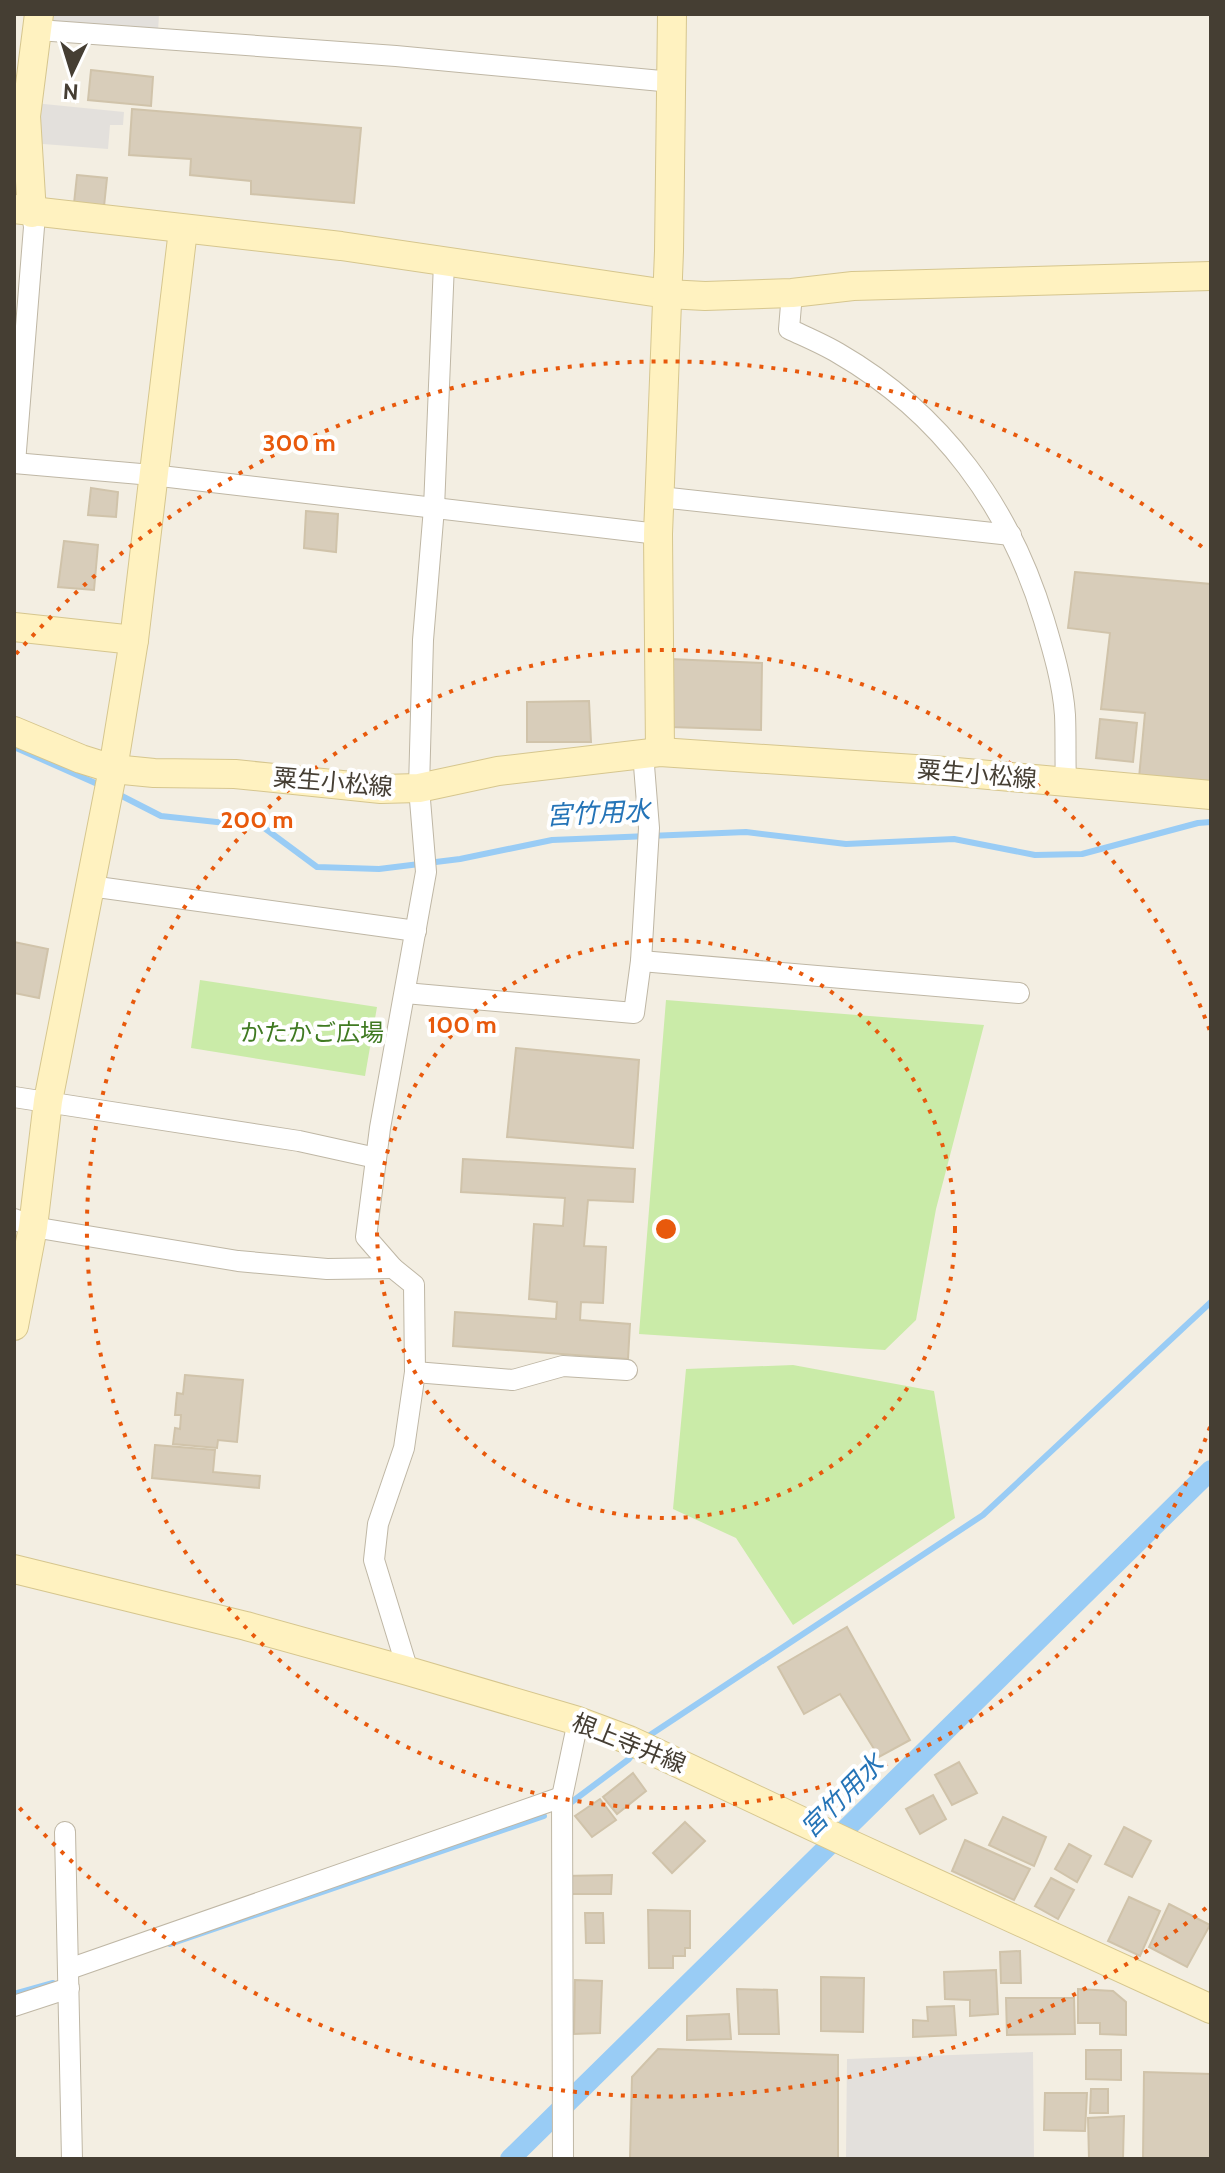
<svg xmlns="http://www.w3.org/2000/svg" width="1225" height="2173" font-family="Cabin,'Noto Sans JP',sans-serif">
  <rect width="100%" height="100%" fill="#f3eee2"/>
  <!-- green -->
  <g fill="#caeba8">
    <polygon points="200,980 377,1007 365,1076 191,1048"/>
    <polygon points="666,1000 984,1025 936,1209 916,1320 885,1350 639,1334"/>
    <polygon points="793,1365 934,1391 955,1518 793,1625 736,1538 673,1509 686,1369"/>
  </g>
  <!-- parking -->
  <g fill="#e3e0dc">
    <polygon points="42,14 159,14 158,32 42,21"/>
    <polygon points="34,103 124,112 123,125 110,125 108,149 30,143"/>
    <polygon points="1033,2052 1034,2159 846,2159 847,2059"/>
  </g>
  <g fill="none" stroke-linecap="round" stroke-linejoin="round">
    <!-- stream -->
    <g stroke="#99ccf5" stroke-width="6">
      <polyline points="14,747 102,786"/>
      <polyline points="116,793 161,816 263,827 317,867 379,869 460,859 552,840 746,832 846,844 954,839 1035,855 1082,854 1198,823 1211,822"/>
      <polyline points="644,1739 983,1515 1211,1302"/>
      <polyline points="569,1804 629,1759 635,1751"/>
      <polyline points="170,1944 544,1816"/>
      <polyline points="14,1994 53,1983"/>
    </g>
    <!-- canal -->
    <polyline stroke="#99ccf5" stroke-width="20" points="510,2159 1211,1470"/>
  </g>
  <!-- building -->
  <g fill="#d8cdba" stroke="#d0c3aa" stroke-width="2">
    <polygon points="91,70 153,77 151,106 88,100"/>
    <polygon points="132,109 361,128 354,203 251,194 251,181 190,175 191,159 129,155"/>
    <polygon points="77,175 107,178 103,216 73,213"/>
    <polygon points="91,488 118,492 116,517 88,515"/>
    <polygon points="306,511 338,514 336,552 304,548"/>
    <polygon points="64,541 98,545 94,590 58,587"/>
    <polygon points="1075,572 1211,584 1211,785 1139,778 1145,713 1101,709 1110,633 1068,628"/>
    <polygon points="670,659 762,663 761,730 671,727"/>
    <polygon points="589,701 591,742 527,742 527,702"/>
    <polygon points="1100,719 1137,723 1133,762 1096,758"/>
    <polygon points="14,942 48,949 39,998 14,993"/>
    <polygon points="516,1048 639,1060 633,1148 507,1137"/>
    <polygon points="463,1159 635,1169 633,1202 588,1200 584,1246 606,1247 603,1303 581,1302 580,1320 630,1324 628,1359 453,1346 455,1312 556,1319 557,1302 529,1299 534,1224 563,1226 565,1198 461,1192"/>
    <polygon points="185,1375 243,1380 237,1442 218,1440 217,1448 173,1444 175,1428 180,1429 181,1415 175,1415 177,1393 183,1394"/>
    <polygon points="155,1445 215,1450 213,1472 260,1476 259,1488 152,1478"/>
    <polygon points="847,1627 910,1740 879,1757 840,1694 804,1714 778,1667"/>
    <polygon points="959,1762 977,1793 952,1805 935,1775"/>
    <polygon points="633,1773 646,1791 617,1814 603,1797"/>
    <polygon points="933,1795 946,1819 920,1834 906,1809"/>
    <polygon points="600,1799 616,1820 592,1837 575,1816"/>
    <polygon points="1003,1817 1046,1837 1034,1866 989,1845"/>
    <polygon points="685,1822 705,1841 672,1873 653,1853"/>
    <polygon points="1124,1827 1151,1841 1132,1877 1105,1864"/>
    <polygon points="965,1840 1030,1869 1014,1900 952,1871"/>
    <polygon points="1069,1844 1091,1856 1077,1882 1055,1869"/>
    <polygon points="612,1875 611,1894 566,1894 565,1876"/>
    <polygon points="1051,1878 1074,1890 1058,1919 1035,1906"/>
    <polygon points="1129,1897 1160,1911 1140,1956 1108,1941"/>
    <polygon points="1169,1904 1210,1925 1187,1967 1149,1947"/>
    <polygon points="648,1910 690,1911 690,1948 685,1948 685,1956 673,1956 673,1968 649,1968"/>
    <polygon points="585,1913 603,1913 604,1943 586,1943"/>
    <polygon points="1020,1951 1021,1983 1001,1983 1000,1952"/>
    <polygon points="996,1970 998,2014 970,2016 970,2000 945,1999 944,1972"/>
    <polygon points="821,1977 864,1978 863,2032 821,2031"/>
    <polygon points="575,1980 602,1981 600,2033 574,2034"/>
    <polygon points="737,1989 777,1990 779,2034 739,2034"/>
    <polygon points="1078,1989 1113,1991 1126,2002 1126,2035 1100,2034 1100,2023 1078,2023"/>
    <polygon points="1006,1998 1074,1998 1075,2034 1007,2035"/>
    <polygon points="954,2006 956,2035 913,2037 913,2020 928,2021 927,2007"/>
    <polygon points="729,2014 731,2039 687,2040 687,2016"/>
    <polygon points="658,2049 838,2055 838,2159 630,2159 632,2077"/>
    <polygon points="1086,2050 1121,2050 1121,2080 1086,2079"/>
    <polygon points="1144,2072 1211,2074 1211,2159 1143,2159"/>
    <polygon points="1091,2089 1108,2089 1108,2113 1090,2113"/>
    <polygon points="1045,2093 1087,2093 1085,2131 1044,2130"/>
    <polygon points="1124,2116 1123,2159 1089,2159 1088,2118"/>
  </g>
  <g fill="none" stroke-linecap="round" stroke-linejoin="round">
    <!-- street casing -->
    <g stroke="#bfb7a5" stroke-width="22">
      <g id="street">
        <polyline points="38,30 396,56 672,82"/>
        <path d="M 792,293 L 789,329 C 806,337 823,344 838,353 C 942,413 1010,507 1044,620 C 1053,650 1063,684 1065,715 C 1066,737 1065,760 1066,782"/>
        <polyline points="14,463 152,475 658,534"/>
        <polyline points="15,463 34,227 32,213"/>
        <polyline points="660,497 1011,535"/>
        <polyline points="90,886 416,931"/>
        <polyline points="641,961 1019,993"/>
        <polyline points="405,993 634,1013 641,961 649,828 643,753"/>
        <polyline points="14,1097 299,1141 376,1158"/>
        <polyline points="14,1219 33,1227 238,1261 327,1269 393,1268"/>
        <polyline points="415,1372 513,1380 563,1366 627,1370"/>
        <polyline points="408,1671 374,1560 378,1524 404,1448 415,1372 414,1285 393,1268 366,1237 380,1128 426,872 419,788 423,640 434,508 444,263"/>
        <polyline points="65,1832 72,2159"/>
        <polyline points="69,1969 562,1797"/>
        <polyline points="14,2006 69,1988"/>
        <polyline points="563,2159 562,1797 578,1721"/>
      </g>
    </g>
    <!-- secondary casing -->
    <g stroke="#d6c68e" stroke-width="30">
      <g id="secondary">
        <polyline points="14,209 341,246 667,294 705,296 792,293 853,286 1211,276"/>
        <polyline points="32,213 26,116 39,14"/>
        <polyline points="14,627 134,640"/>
        <polyline points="14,731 81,759 113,769 154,773 235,774 381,789 419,788 498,771 660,752 945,771 1211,795"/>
        <polyline points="660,752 658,534 669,251 672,14"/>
        <polyline points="14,1326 33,1227 48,1101 113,769 134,640 183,230"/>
        <polyline points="14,1569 246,1626 408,1671 578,1721 629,1740 850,1844 1211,2009"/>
      </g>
    </g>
    <!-- street -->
    <use href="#street" stroke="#fff" stroke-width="20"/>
    <!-- secondary -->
    <use href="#secondary" stroke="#fff2c0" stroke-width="28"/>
  </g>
  <!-- distance rings -->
  <g fill="none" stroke="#e8590c" stroke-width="4" stroke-dasharray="4 8">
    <circle cx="666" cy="1229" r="289"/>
    <path d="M1210 1427A579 579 0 1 1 1210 1031"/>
    <path d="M1206 1908A868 868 0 0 1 16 1804M16 654A868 868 0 0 1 1206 550"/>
  </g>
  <g text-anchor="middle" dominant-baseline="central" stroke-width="8" stroke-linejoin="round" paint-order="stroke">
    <!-- street labels -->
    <g font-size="24" fill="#453e33" stroke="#fff">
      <text transform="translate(977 774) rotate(5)">粟生小松線</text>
      <text transform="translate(333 782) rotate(5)">粟生小松線</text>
      <text transform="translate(629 1743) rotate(22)">根上寺井線</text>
    </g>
    <!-- park labels -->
    <g font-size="24" fill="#407a22" stroke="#fff">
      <text x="312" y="1032">かたかご広場</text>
    </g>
    <!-- water labels -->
    <g font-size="26" font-style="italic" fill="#2574b7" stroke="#fff">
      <text transform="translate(598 813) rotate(-3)">宮竹用水</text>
      <text transform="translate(842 1796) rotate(-45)">宮竹用水</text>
    </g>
  </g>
  <circle cx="666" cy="1229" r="12" fill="#e8590c" stroke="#fff" stroke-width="4"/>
  <g font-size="24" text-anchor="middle" font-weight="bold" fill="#e8590c" stroke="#fff" stroke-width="8" stroke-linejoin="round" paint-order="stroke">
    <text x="299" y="451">300 m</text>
    <text x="257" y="828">200 m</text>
    <text x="462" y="1033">100 m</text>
  </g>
  <!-- border -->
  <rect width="1225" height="2173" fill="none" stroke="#453e33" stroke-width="32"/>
  <!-- north arrow -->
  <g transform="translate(72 72) rotate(184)" stroke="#ffffff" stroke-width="6" paint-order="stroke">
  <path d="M0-6L14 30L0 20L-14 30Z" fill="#453e33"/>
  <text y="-12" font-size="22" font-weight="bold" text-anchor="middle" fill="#453e33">N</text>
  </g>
</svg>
